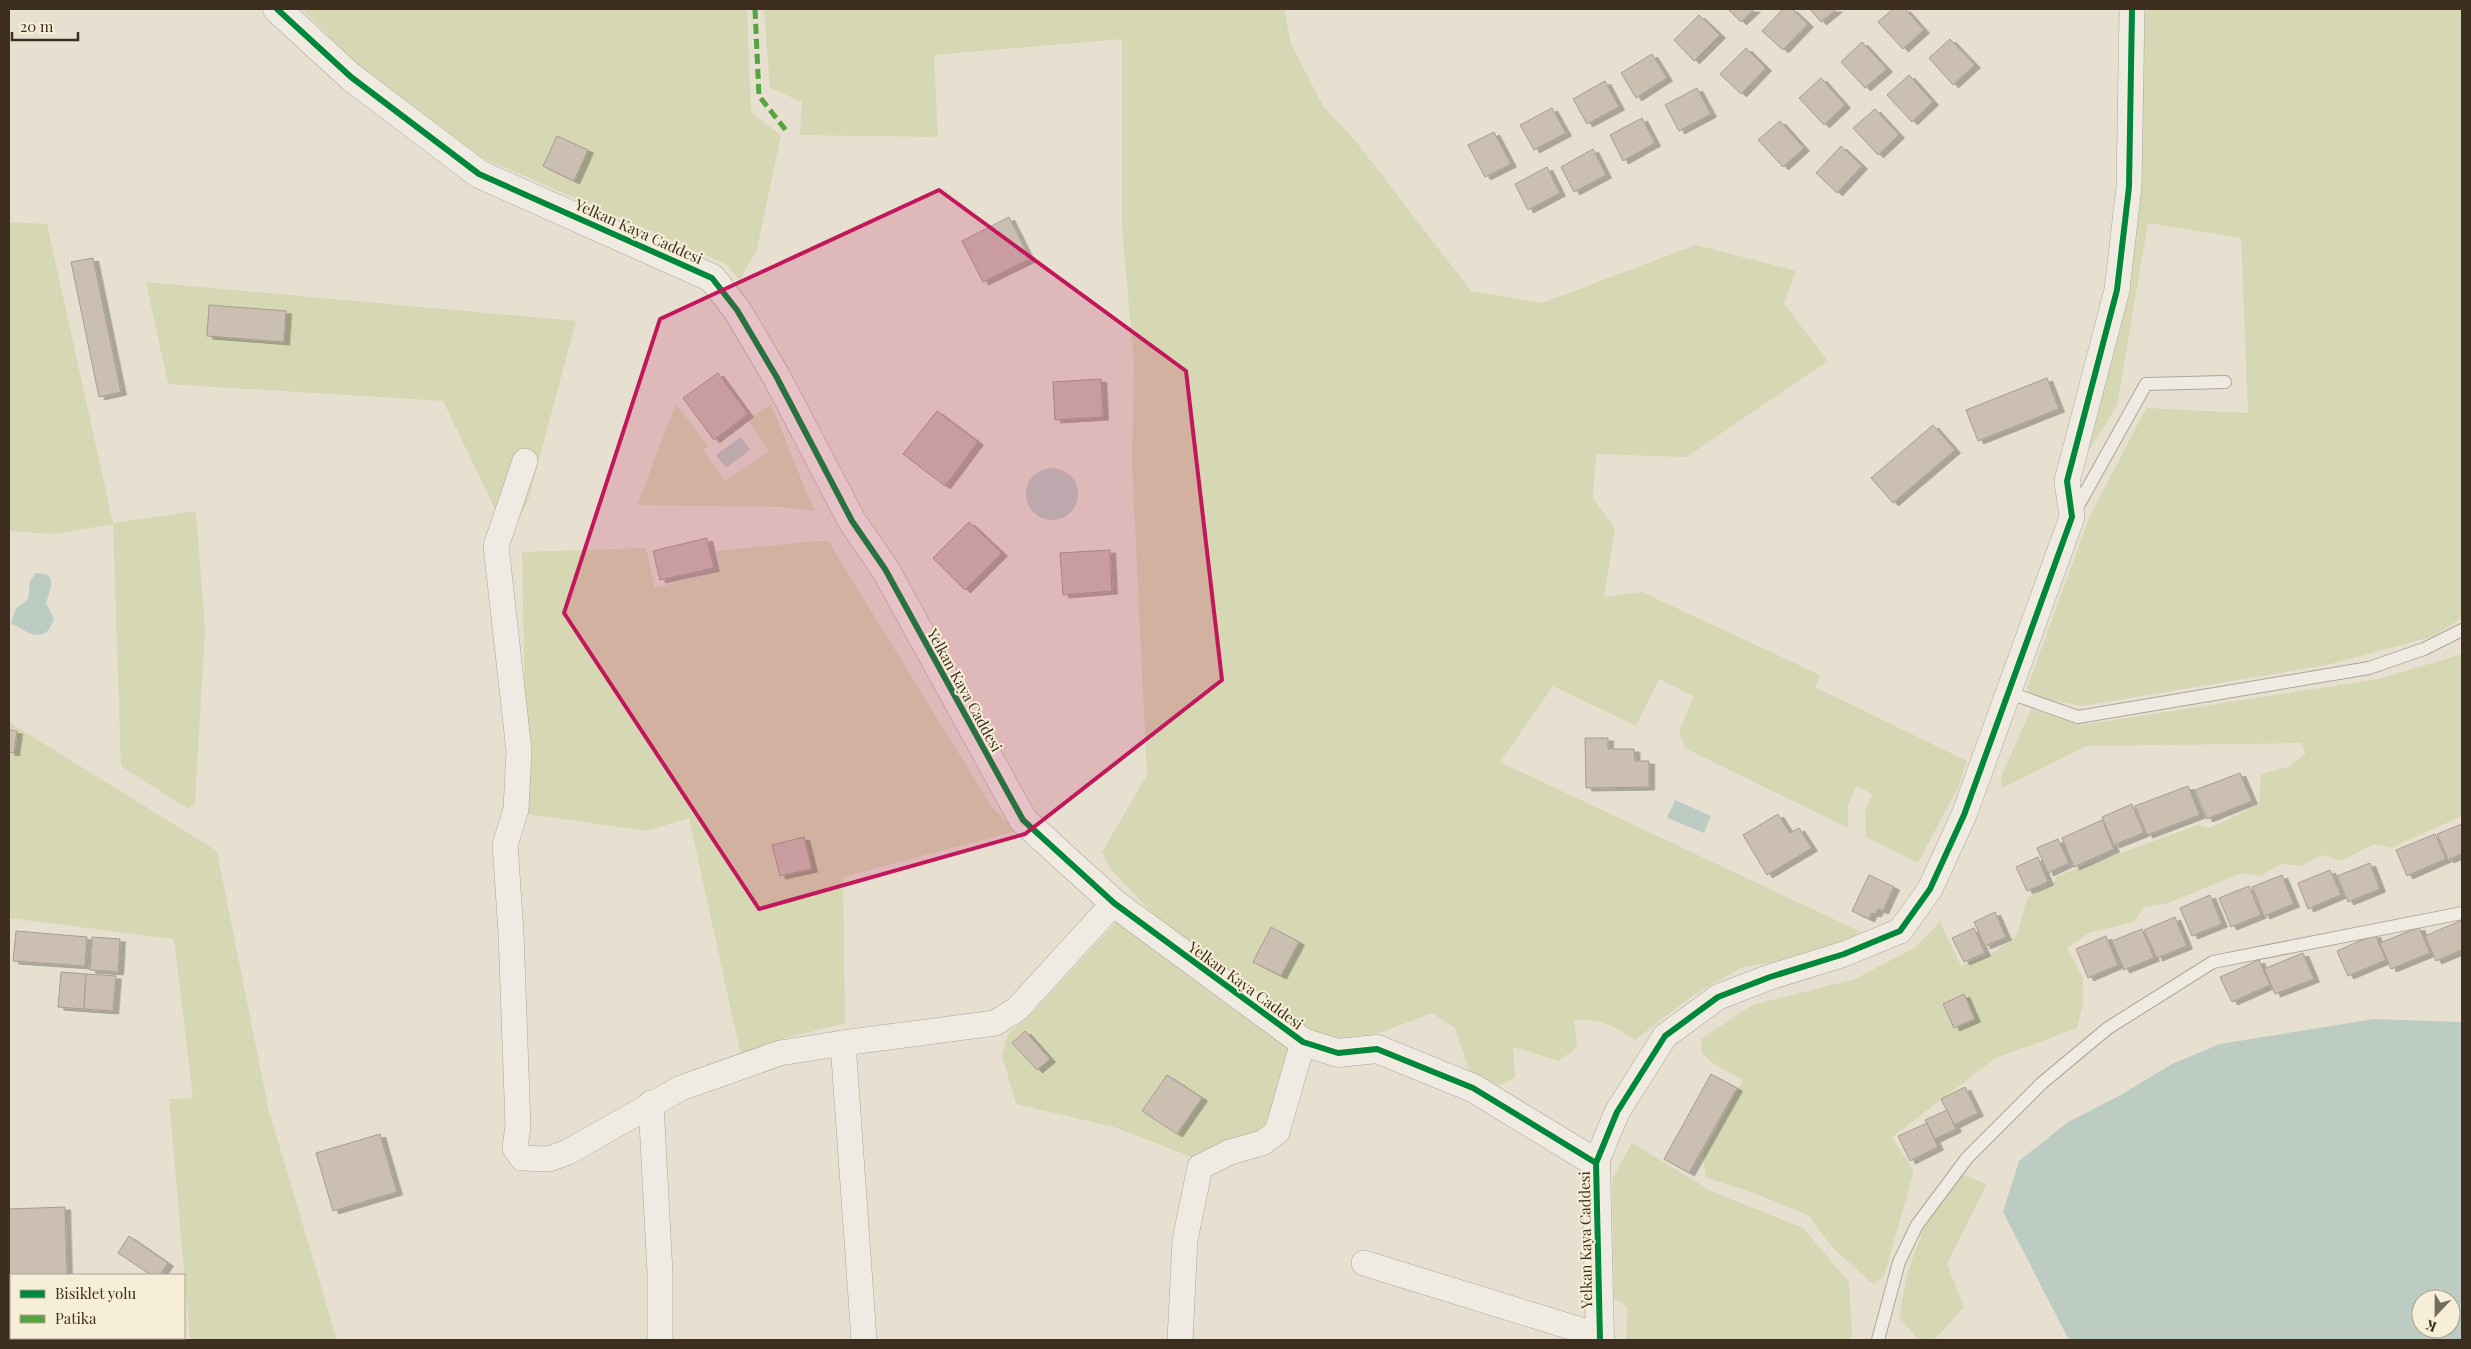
<svg xmlns="http://www.w3.org/2000/svg" width="2471" height="1349" font-family="'Playfair Display',serif">
  <defs>
    <filter id="shadow"><feDropShadow dx="5.5" dy="3" stdDeviation="0" flood-color="#0004"/></filter>
  </defs>
  <rect width="100%" height="100%" fill="#e7e0d1"/>
  <!-- green -->
  <g fill="#d6d7b3" fill-rule="evenodd">
    <polygon points="302,9 747,9 751,113 781,135 757,249 740,280 726,264 471,153 362,70"/>
    <path d="M 764,9 L 1284,9 L 1291,44 L 1323,106 L 1354,139 L 1471,291 L 1542,303 L 1696,245 L 1796,271 L 1784,304 L 1828,361 L 1686,457 L 1596,454 L 1593,498 L 1615,529 L 1604,597 L 1642,592 L 1820,675 L 1815,687 L 1967,761 L 1959,785 L 1918,863 L 1866,837 L 1865,811 L 1872,794 L 1856,786 L 1848,805 L 1848,828 L 1685,748 L 1679,731 L 1694,696 L 1659,679 L 1636,726 L 1553,686 L 1500,762 L 1861,932 L 1803,958 L 1743,967 L 1695,994 L 1635,1040 C 1615,1026 1599,1018 1574,1020 L 1577,1047 L 1559,1061 L 1513,1047 L 1515,1078 L 1500,1085 L 1471,1076 L 1455,1028 L 1432,1013 L 1369,1037 L 1326,1038 L 1301,1030 L 1161,923 L 1109,867 L 1102,852 L 1147,775 L 1132,463 L 1134,364 L 1122,227 L 1122,39 L 934,55 L 938,137 L 800,135 L 802,102 L 770,88 Z"/>
    <polygon points="2144,9 2462,9 2462,618 2434,636 2327,665 2082,706 2030,696 2027,688 2089,518 2146,408 2248,413 2241,238 2148,223 2117,406 2086,454 2104,369"/>
    <polygon points="9,222 47,224 113,523 196,511 205,630 195,803 188,809 121,766 113,524 54,534 9,531"/>
    <polygon points="146,282 576,321 528,501 509,538 443,401 168,384"/>
    <polygon points="676,404 708,446 703,450 725,481 769,451 748,420 771,404 814,511 782,507 637,505"/>
    <path d="M 817,541 L 828,541 L 991,806 L 1016,831 L 843,877 L 845,1023 L 779,1040 L 741,1056 L 689,818 L 647,831 L 527,814 L 522,552 L 646,548 L 655,588 L 721,570 L 717,551 ZM 773,845 L 811,869 L 780,876 Z"/>
    <polygon points="2462,654 2462,816 2391,848 2374,844 2341,861 2321,855 2302,866 2281,864 2260,876 2241,873 2168,903 2145,907 2134,922 2089,933 2067,948 2083,978 2083,1004 2077,1028 1996,1058 1892,1137 1914,1171 1884,1276 1874,1285 1831,1246 1808,1215 1751,1192 1706,1178 1703,1153 1743,1080 1717,1066 1702,1054 1701,1039 1752,1005 1855,979 1914,948 1940,922 1961,966 1994,952 2017,935 2027,898 2053,884 2057,876 2198,825 2210,828 2259,804 2261,774 2288,767 2306,753 2300,743 2086,746 2002,788 2001,777 2031,709 2081,725 2379,679"/>
    <polygon points="9,722 217,851 269,1111 337,1340 190,1340 169,1099 193,1098 174,939 9,918"/>
    <path d="M 1119,919 L 1294,1045 L 1268,1124 L 1257,1134 L 1194,1158 L 1114,1127 L 1016,1104 L 1002,1055 L 1008,1034 L 1029,1016 ZM 1167,1075 L 1202,1098 L 1178,1134 L 1142,1111 Z"/>
    <polygon points="1632,1143 1711,1191 1803,1228 1849,1282 1852,1334 1848,1340 1626,1340 1627,1307 1614,1298 1612,1180"/>
    <polygon points="1961,1174 1987,1184 1947,1264 1964,1307 1934,1340 1919,1340 1899,1317 1907,1275 1923,1229"/>
  </g>
  <!-- water -->
  <g fill="#bcccc2" fill-rule="evenodd">
    <polygon points="741,437 750,450 726,468 716,455"/>
    <circle cx="1052" cy="494" r="26"/>
    <path d="M 36,573 C 59,573 50,590 46,603 L 54,619 C 45,646 28,633 11,623 L 15,610 L 28,599 L 30,581 Z"/>
    <polygon points="1675,800 1711,816 1704,833 1667,818"/>
    <path d="M 2373,1019 L 2462,1022 L 2462,1340 L 2069,1340 L 2003,1212 L 2019,1161 L 2068,1122 L 2119,1096 L 2172,1064 L 2220,1044 ZM 2421,1299 L 2451,1299 L 2451,1329 L 2421,1329 Z"/>
  </g>
  <!-- building -->
  <g fill="#cbbfb2" stroke="#a89c90" filter="url(#shadow)">
    <polygon points="1728,9 1755,9 1741,22"/>
    <polygon points="1783,9 1792,9 1808,24 1783,50 1762,31"/>
    <polygon points="1810,9 1837,9 1821,22"/>
    <polygon points="1893,9 1905,9 1924,30 1903,49 1878,22"/>
    <polygon points="1699,15 1720,35 1694,61 1674,40"/>
    <polygon points="1950,39 1975,65 1953,85 1929,58"/>
    <polygon points="1862,42 1887,69 1865,88 1841,62"/>
    <polygon points="1746,48 1766,68 1741,94 1720,74"/>
    <polygon points="1652,54 1667,78 1636,98 1621,73"/>
    <polygon points="1909,75 1933,102 1912,122 1887,95"/>
    <polygon points="1821,78 1845,105 1824,125 1799,98"/>
    <polygon points="1605,81 1619,107 1587,124 1573,99"/>
    <polygon points="1697,88 1711,114 1679,131 1665,105"/>
    <polygon points="1552,108 1566,133 1534,150 1520,125"/>
    <polygon points="1875,109 1899,135 1878,155 1853,128"/>
    <polygon points="1642,118 1655,143 1623,161 1610,135"/>
    <polygon points="1780,121 1804,148 1783,167 1758,140"/>
    <polygon points="1494,132 1511,164 1485,177 1468,145"/>
    <polygon points="557,136 588,150 574,181 543,166"/>
    <polygon points="1841,146 1862,166 1837,193 1816,173"/>
    <polygon points="1593,149 1606,175 1574,192 1561,167"/>
    <polygon points="1547,167 1560,193 1528,210 1515,184"/>
    <polygon points="1009,217 1030,259 983,282 962,241"/>
    <polygon points="93,258 121,392 99,397 71,262"/>
    <polygon points="209,305 286,311 284,342 207,336"/>
    <polygon points="718,373 748,414 714,440 683,398"/>
    <polygon points="2047,378 2059,409 1978,441 1966,410"/>
    <polygon points="1101,379 1103,417 1055,420 1053,382"/>
    <polygon points="937,411 978,442 945,486 903,454"/>
    <polygon points="1933,425 1955,450 1893,503 1871,478"/>
    <polygon points="969,522 1002,553 965,590 933,558"/>
    <polygon points="707,538 714,568 660,580 653,551"/>
    <polygon points="1110,550 1112,591 1063,595 1060,553"/>
    <polygon points="9,730 17,731 14,753 9,752"/>
    <polygon points="1585,738 1608,738 1608,749 1634,749 1635,761 1649,761 1649,787 1586,788"/>
    <polygon points="2240,773 2252,801 2207,819 2195,790"/>
    <polygon points="2188,786 2200,815 2147,835 2135,806"/>
    <polygon points="2132,804 2144,833 2114,845 2102,817"/>
    <polygon points="1778,814 1790,833 1799,828 1812,848 1767,875 1743,835"/>
    <polygon points="2102,820 2114,849 2074,867 2062,838"/>
    <polygon points="2462,824 2462,854 2448,860 2437,834"/>
    <polygon points="2435,834 2446,859 2407,876 2396,850"/>
    <polygon points="804,837 812,869 780,876 772,845"/>
    <polygon points="2058,839 2069,863 2048,873 2037,848"/>
    <polygon points="2038,857 2048,882 2027,891 2016,867"/>
    <polygon points="2370,863 2380,889 2348,902 2337,876"/>
    <polygon points="2330,870 2341,895 2308,909 2298,883"/>
    <polygon points="1869,875 1894,887 1883,911 1878,909 1876,914 1872,913 1869,919 1852,911"/>
    <polygon points="2282,875 2294,904 2264,916 2252,887"/>
    <polygon points="2249,886 2261,915 2231,927 2219,898"/>
    <polygon points="2210,895 2222,924 2192,936 2180,908"/>
    <polygon points="1995,912 2006,937 1985,946 1974,922"/>
    <polygon points="2175,917 2187,946 2157,958 2144,930"/>
    <polygon points="2462,920 2462,950 2436,961 2425,936"/>
    <polygon points="1271,927 1299,942 1281,976 1253,962"/>
    <polygon points="2419,927 2430,953 2391,969 2380,943"/>
    <polygon points="1974,928 1985,953 1964,962 1952,938"/>
    <polygon points="2142,929 2154,958 2124,970 2112,941"/>
    <polygon points="16,931 87,937 85,966 13,961"/>
    <polygon points="2375,934 2386,960 2348,976 2337,951"/>
    <polygon points="2106,936 2118,965 2088,978 2076,949"/>
    <polygon points="92,937 120,939 118,972 90,970"/>
    <polygon points="2303,953 2314,979 2275,994 2264,969"/>
    <polygon points="2259,960 2270,985 2232,1002 2220,977"/>
    <polygon points="61,972 86,974 84,1009 58,1007"/>
    <polygon points="86,974 116,976 113,1011 84,1009"/>
    <polygon points="1964,994 1975,1019 1954,1028 1943,1004"/>
    <polygon points="1025,1031 1050,1059 1037,1070 1012,1043"/>
    <polygon points="1711,1074 1737,1088 1689,1173 1664,1159"/>
    <polygon points="1167,1075 1202,1098 1177,1134 1142,1111"/>
    <polygon points="1965,1087 1978,1113 1954,1125 1941,1099"/>
    <polygon points="1947,1110 1956,1129 1935,1139 1925,1120"/>
    <polygon points="1927,1123 1938,1147 1910,1161 1898,1136"/>
    <polygon points="380,1134 397,1192 333,1211 316,1153"/>
    <polygon points="65,1207 67,1275 11,1275 11,1338 69,1338 69,1340 9,1340 9,1209"/>
    <polygon points="129,1236 168,1263 160,1275 151,1275 118,1253"/>
  </g>
  <g fill="none" stroke-linecap="round" stroke-linejoin="round">
    <!-- service casing -->
    <g stroke="#ada599" stroke-width="14">
      <g id="service">
        <polyline points="2074,513 2146,384 2225,382"/>
        <polyline points="2010,693 2078,717 2369,668 2424,649 2462,630"/>
        <polyline points="1878,1340 1899,1262 1917,1225 1967,1158 2042,1083 2108,1028 2213,962 2462,913"/>
      </g>
    </g>
    <!-- minor casing -->
    <g stroke="#ada599" stroke-width="26">
      <g id="minor">
        <polyline points="525,461 496,546 519,751 516,809 505,845 511,932 518,1126 515,1148 522,1158 549,1159 568,1152 681,1088 780,1053 843,1043"/>
        <polyline points="651,1103 660,1273 660,1340"/>
        <polyline points="1596,1163 1617,1112 1665,1036 1718,997 1770,977 1844,954 1900,931 1930,889 1964,815 2072,517 2067,481 2117,290 2129,187 2132,9"/>
        <polyline points="1364,1263 1600,1336"/>
        <polyline points="864,1340 843,1043 995,1023 1017,1009 1114,903"/>
        <polyline points="1180,1340 1185,1240 1200,1167 1230,1152 1262,1143 1277,1132 1303,1042"/>
      </g>
    </g>
    <!-- tertiary casing -->
    <g stroke="#ada599" stroke-width="29">
      <polyline id="tertiary" points="277,9 351,77 479,174 712,278 737,310 776,376 852,521 885,569 1023,820 1114,903 1303,1042 1338,1053 1377,1049 1473,1088 1596,1163 1600,1340"/>
    </g>
    <!-- service -->
    <use href="#service" stroke="#efebe3" stroke-width="12"/>
    <!-- minor -->
    <use href="#minor" stroke="#efebe3" stroke-width="25"/>
    <!-- tertiary -->
    <use href="#tertiary" stroke="#efebe3" stroke-width="28"/>
    <!-- quiet -->
    <polyline stroke="#54a441" stroke-width="5" stroke-dasharray="10 5" stroke-linecap="butt" points="755,9 759,96 788,133"/>
    <!-- cycleway casing -->
    <g stroke="#f7eed8" stroke-width="9">
      <g id="cycleway">
        <polyline points="277,9 351,77 479,174 712,278 737,310 776,376 852,521 885,569 1023,820 1114,903 1303,1042 1338,1053 1377,1049 1473,1088 1596,1163 1600,1340"/>
        <polyline points="1596,1163 1617,1112 1665,1036 1718,997 1770,977 1844,954 1900,931 1930,889 1964,815 2072,517 2067,481 2117,290 2129,187 2132,9"/>
      </g>
    </g>
    <!-- cycleway -->
    <use href="#cycleway" stroke="#00873e" stroke-width="6"/>
  </g>
  <!-- marked area -->
  <path fill="#c2185b" fill-opacity="0.2" stroke="#c2185b" stroke-width="4" stroke-linejoin="round" d="M 939,190 L 1186,371 L 1222,680 L 1025,834 L 759,909 L 564,613 L 660,319 Z"/>
  <g text-anchor="middle" dominant-baseline="central" stroke-width="4" stroke-linejoin="round" paint-order="stroke">
    <!-- street labels -->
    <g font-size="15" fill="#3d2e20" stroke="#f7eed8">
      <text transform="translate(639 231) rotate(24)">Yelkan Kaya Caddesi</text>
      <text transform="translate(965 690) rotate(61)">Yelkan Kaya Caddesi</text>
      <text transform="translate(1246 985) rotate(36)">Yelkan Kaya Caddesi</text>
      <text transform="translate(1585 1240) rotate(-91)">Yelkan Kaya Caddesi</text>
    </g>
  </g>
  <!-- border -->
  <rect width="2471" height="1349" fill="none" stroke="#3d2e20" stroke-width="20"/>
  <!-- legend -->
  <rect x="10" y="1274" width="175" height="65" fill="#f7eed8" stroke="#ada18e"/>
  <rect x="20" y="1290" width="25" height="8" fill="#00873e" stroke="#ada18e"/>
  <text x="55" y="1299" font-size="15" fill="#3d2e20">Bisiklet yolu</text>
  <rect x="20" y="1315" width="25" height="8" fill="#54a441" stroke="#ada18e"/>
  <text x="55" y="1324" font-size="15" fill="#3d2e20">Patika</text>
  <!-- north arrow -->
  <g transform="translate(2436 1314) rotate(202)"><circle r="24" fill="#f7eed8" stroke="#ada18e"/>
  <path d="M0-4L9 19L0 12L-9 19Z" fill="#786c5e"/>
  <text y="-8" font-size="14" font-weight="bold" text-anchor="middle" fill="#3d2e20">K</text>
  </g>
  <!-- scale -->
  <path d="M12 32v8h66v-8" fill="none" stroke="#3d2e20" stroke-width="2.5"/>
  <text x="20" y="32" font-size="15" fill="#3d2e20" stroke="#f7eed8" stroke-width="4" paint-order="stroke">20 m</text>
</svg>
